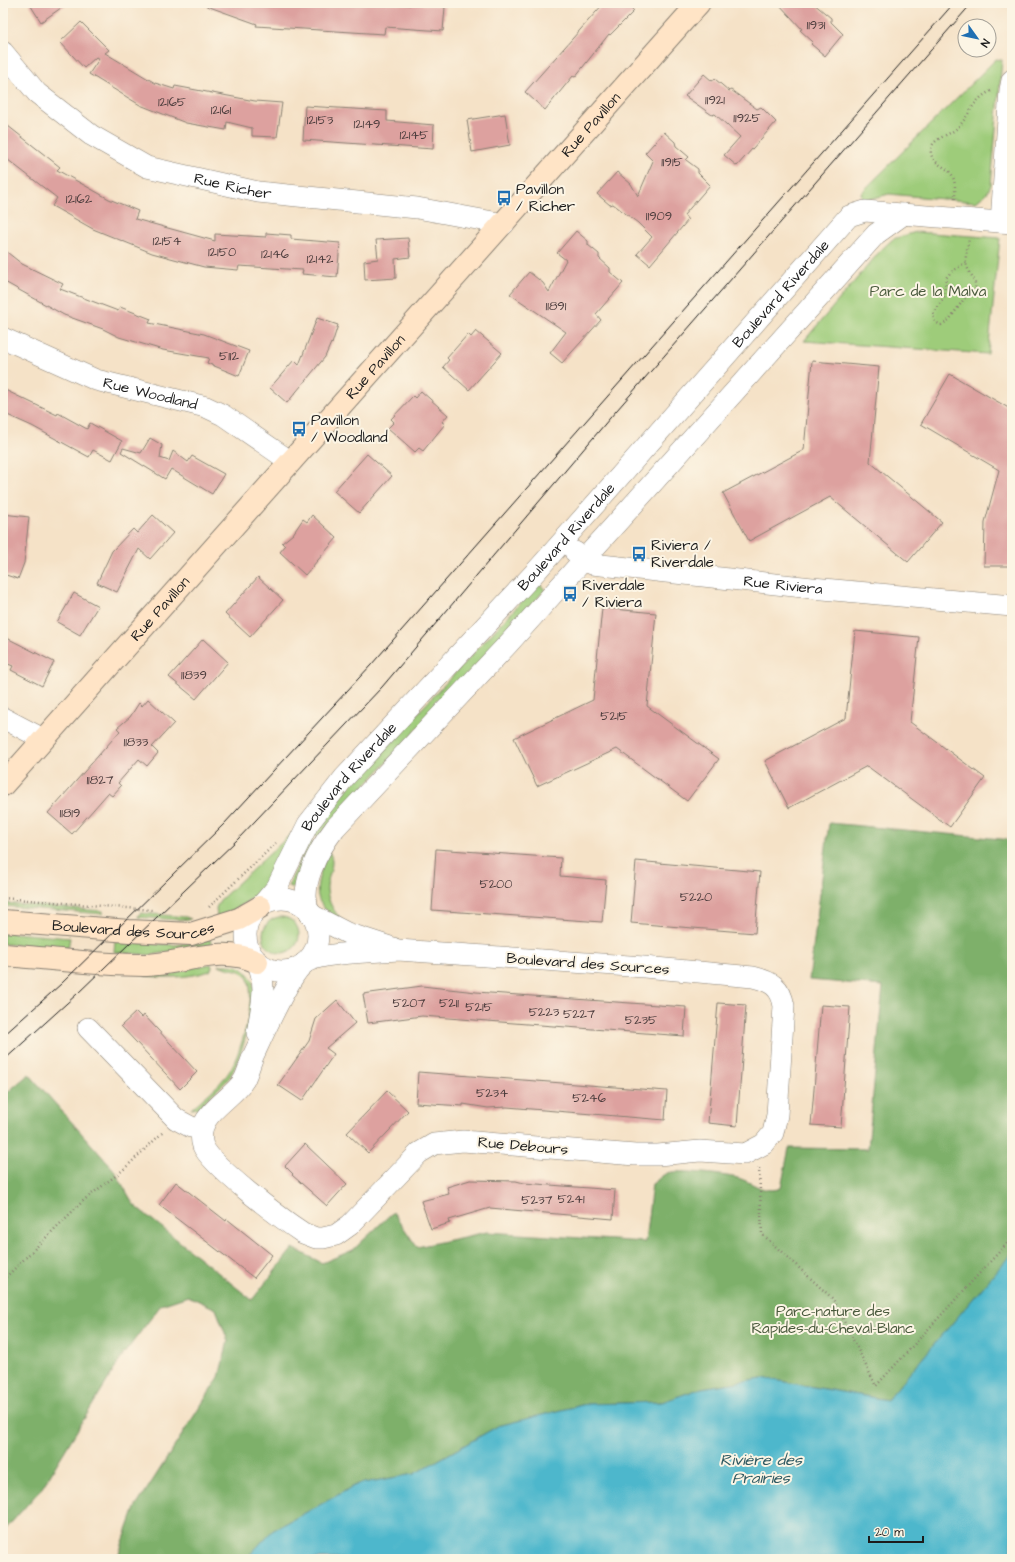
<svg xmlns="http://www.w3.org/2000/svg" width="1015" height="1562" font-family="'Architects Daughter',sans-serif">
  <rect width="100%" height="100%" fill="#fcf5e5"/>
  <filter id="ink" filterUnits="userSpaceOnUse"><feTurbulence type="fractalNoise" baseFrequency=".025" numOctaves="2"/><feDisplacementMap in="SourceGraphic" scale="8" xChannelSelector="R" yChannelSelector="G"/><feConvolveMatrix kernelMatrix="1 2 1 2 8 2 1 2 1" color-interpolation-filters="sRGB"/></filter>
  <filter id="wash" filterUnits="userSpaceOnUse"><feTurbulence type="fractalNoise" baseFrequency=".012" numOctaves="4" result="noise"/><feDisplacementMap in="SourceGraphic" scale="16" xChannelSelector="R" yChannelSelector="G"/><feGaussianBlur stdDeviation="0.9" result="paint"/><feColorMatrix in="noise" values="0 0 0 0 0 0 0 0 0 0 0 0 0 0 0 0 0 1.4 0 .05"/><feComposite in="paint" operator="in"/></filter>
  <g filter="url(#wash)">
    <rect width="100%" height="100%" fill="#f5e2c7"/>
    <!-- green -->
    <g fill="#9ecc7a" stroke="#5d744b">
      <polygon points="996,59 1002,60 991,185 987,193 976,202 889,194 863,201 861,193"/>
      <polygon points="916,232 1000,238 988,354 804,341 881,250 893,239"/>
      <polygon points="539,583 545,590 318,837 311,834 347,789"/>
      <path d="M 293,832 C 271,876 266,897 217,918 L 216,908 L 220,900 Z"/>
      <polygon points="309,840 313,843 297,889 288,886"/>
      <path d="M 328,851 C 338,862 326,877 327,890 C 328,902 334,912 342,920 C 306,904 317,882 328,851 Z"/>
      <polygon points="3,903 103,911 103,914 3,906"/>
      <polygon points="140,913 186,917 191,919 179,920 138,917"/>
      <circle cx="281" cy="935" r="18"/>
      <polygon points="3,932 70,938 68,948 3,944"/>
      <polygon points="210,939 211,944 209,945 151,955 114,952 115,941 176,945"/>
      <path d="M 211,964 L 212,967 L 210,971 C 189,978 167,978 145,976 Z"/>
      <path d="M 219,965 C 228,965 239,964 245,971 C 250,975 253,981 254,987 C 255,1008 241,1062 229,1078 C 220,1089 207,1097 198,1108 L 191,1109 C 203,1098 217,1088 227,1075 C 240,1058 258,997 247,977 C 241,968 228,970 219,965 Z"/>
    </g>
    <!-- forest -->
    <path fill="#7eb06a" stroke="#4d6643" d="M 829,823 L 1012,840 L 1012,1253 L 887,1400 L 762,1378 L 702,1388 L 662,1402 L 586,1404 L 498,1426 L 414,1474 L 358,1484 L 272,1531 L 246,1559 L 120,1559 L 118,1556 L 135,1508 L 219,1377 L 228,1341 L 216,1309 L 188,1296 L 161,1305 L 123,1355 L 42,1488 L 3,1532 L 3,1096 L 29,1074 L 114,1170 L 134,1205 L 252,1300 L 293,1248 L 322,1263 L 353,1250 L 393,1212 L 417,1247 L 487,1232 L 645,1242 L 652,1184 C 657,1181 662,1175 667,1173 C 678,1169 729,1175 741,1179 C 755,1184 765,1194 781,1188 L 789,1148 L 868,1149 L 883,986 L 809,980 Z"/>
    <!-- water -->
    <polygon fill="#4eb7cc" stroke="#356a74" points="1012,1253 1012,1559 246,1559 272,1531 358,1484 414,1474 498,1426 586,1404 662,1402 702,1388 762,1378 887,1400"/>
    <g id="blocks">
      <!-- building -->
      <g fill="#dda19f">
        <polygon points="29,3 68,3 41,22"/>
        <polygon points="204,3 384,3 410,5 410,3 445,7 443,31 385,27 384,34 256,26 257,24 204,5"/>
        <polygon points="604,3 625,3 634,11 610,35 609,34 575,77 573,76 545,110 525,92"/>
        <polygon points="778,3 813,3 831,18 831,22 843,34 825,56 811,44 813,42 800,30 802,29"/>
        <polygon points="81,22 109,50 105,53 155,83 174,89 175,86 255,101 282,103 277,137 252,136 252,128 227,122 226,130 186,123 140,105 89,74 99,59 96,57 84,68 60,42"/>
        <polygon points="704,74 712,81 715,79 729,91 731,90 757,109 761,107 776,122 737,166 724,155 740,137 715,114 712,115 685,96"/>
        <polygon points="305,106 387,111 387,121 434,125 433,149 303,140"/>
        <polygon points="505,114 510,145 472,152 467,120"/>
        <polygon points="3,122 60,167 57,170 109,199 138,211 135,219 215,241 215,234 266,237 266,233 291,235 291,239 340,243 337,277 302,274 303,270 239,266 238,270 204,267 152,253 93,229 52,206 57,198 3,156"/>
        <polygon points="664,132 675,142 676,146 689,157 686,160 698,169 698,173 710,185 684,215 688,220 650,265 637,254 652,237 638,223 613,204 610,205 597,194 617,172 631,184 638,196 653,161 645,153"/>
        <polygon points="576,231 588,241 588,245 599,254 599,258 610,268 610,272 623,283 596,314 601,320 562,363 550,353 566,332 510,294 529,272 543,283 549,292 566,260 557,253"/>
        <polygon points="408,238 410,257 395,259 396,278 365,280 364,261 378,259 376,240"/>
        <polygon points="3,249 22,264 63,284 60,289 118,311 120,307 151,319 149,323 204,334 249,351 239,376 207,363 209,358 163,350 119,337 103,329 64,315 3,281"/>
        <polygon points="317,318 338,325 332,344 331,343 325,357 287,403 270,388 294,360 299,365"/>
        <polygon points="476,331 502,353 469,390 443,367 449,360 447,358 468,334 471,337"/>
        <polygon points="812,361 879,367 870,462 942,522 908,562 830,497 749,541 723,493 804,450"/>
        <polygon points="950,374 1012,410 1012,566 984,566 985,522 999,470 921,424"/>
        <polygon points="3,389 57,415 58,413 87,429 90,423 122,441 112,460 93,450 89,457 32,426 3,413"/>
        <polygon points="421,391 448,415 442,422 445,424 423,451 419,448 415,452 388,428 394,422 391,419 413,396 415,398"/>
        <polygon points="150,438 162,445 160,458 169,461 173,451 188,462 192,456 224,474 212,494 171,469 165,479 121,452 123,448 141,453"/>
        <polygon points="367,454 392,476 359,513 334,491"/>
        <polygon points="3,514 29,517 24,563 18,579 3,574"/>
        <polygon points="153,515 173,533 150,559 139,549 117,592 97,583 112,551 133,529 137,533"/>
        <polygon points="312,515 337,538 305,575 280,552 285,546 282,543 293,534 303,519 307,522"/>
        <polygon points="258,577 283,600 250,637 225,614"/>
        <polygon points="74,593 98,606 80,635 57,622"/>
        <polygon points="602,608 656,613 647,706 719,759 687,801 617,749 537,786 514,738 593,700"/>
        <polygon points="855,631 919,637 910,722 985,778 950,827 867,766 789,808 765,761 846,718"/>
        <polygon points="3,636 54,662 42,686 11,670 13,666 3,662"/>
        <polygon points="203,639 228,662 196,699 169,677"/>
        <polygon points="148,699 174,723 152,747 158,753 147,766 139,759 118,783 121,786 112,796 108,793 72,834 48,813 120,731 117,728 130,717 139,703 142,706"/>
        <polygon points="436,849 561,858 560,876 606,880 602,922 432,910"/>
        <polygon points="636,861 760,872 755,933 631,923"/>
        <polygon points="422,986 476,992 686,1007 684,1036 422,1016 368,1023 363,994"/>
        <polygon points="337,1000 355,1023 326,1048 334,1054 302,1101 278,1085 309,1041 316,1019"/>
        <polygon points="718,1003 746,1005 737,1126 708,1123"/>
        <polygon points="821,1005 850,1007 841,1127 811,1125"/>
        <polygon points="136,1012 142,1018 144,1015 197,1072 180,1089 121,1026"/>
        <polygon points="418,1072 667,1091 665,1120 507,1107 488,1108 463,1104 463,1106 416,1103"/>
        <polygon points="387,1091 408,1111 368,1153 347,1133"/>
        <polygon points="305,1144 347,1184 327,1206 292,1175 293,1174 285,1166"/>
        <polygon points="470,1180 516,1181 524,1183 615,1190 613,1219 490,1208 449,1220 450,1223 431,1229 421,1201 449,1194 447,1187"/>
        <polygon points="176,1182 226,1221 227,1219 272,1255 254,1278 159,1205"/>
      </g>
    </g>
  </g>
  <g filter="url(#ink)">
    <use href="#blocks" fill-opacity="0" stroke="#887f72" stroke-width="1"/>
    <g fill="none" stroke-linecap="round" stroke-linejoin="round">
      <!-- street casing -->
      <g stroke="#887f72" stroke-width="22">
        <g id="street">
          <path id="s1" d="M 3,52 L 37,93 L 91,135 L 147,167 L 258,192 L 417,208 L 504,224"/>
          <polyline points="1001,222 1010,90 1012,80"/>
          <path id="s2" d="M 3,338 L 96,380 L 206,407 L 223,415 L 291,462"/>
          <path id="s3" d="M 575,552 L 592,564 L 812,588 L 1012,606"/>
          <polyline points="3,718 43,739"/>
          <circle cx="282" cy="935" r="36"/>
          <path id="s4" d="M 260,907 L 277,887 L 308,824 L 344,778 L 539,568 L 849,216 L 865,211 L 1012,223"/>
          <path d="M 310,914 C 297,887 319,849 335,828 L 509,643 L 876,234 L 904,214"/>
          <polyline points="310,914 347,933 393,948"/>
          <path d="M 398,950 L 644,967 L 753,977 C 771,981 781,987 784,1006 L 777,1115 L 773,1133 L 764,1144 L 745,1154 L 700,1151 L 658,1155 L 635,1155 L 463,1141 L 434,1144 L 419,1153 L 350,1225 L 336,1235 L 323,1238 L 316,1238 L 303,1233 C 282,1219 211,1166 203,1146 C 193,1115 231,1101 244,1080 C 248,1072 250,1063 254,1054 C 262,1037 291,971 306,962 C 324,952 375,952 398,950 Z"/>
          <path d="M 257,962 C 268,984 261,1010 257,1033"/>
          <polyline points="88,1028 176,1119 191,1127 202,1129"/>
        </g>
      </g>
      <!-- secondary casing -->
      <g stroke="#887f72" stroke-width="24">
        <g id="secondary">
          <path id="s5" d="M 3,785 L 699,3"/>
          <path id="s6" d="M 3,921 L 129,931 L 191,934 L 239,919 L 260,907"/>
          <path d="M 3,955 C 50,958 96,965 143,965 C 181,965 221,944 257,962"/>
        </g>
      </g>
      <!-- path -->
      <g stroke="#887f72" stroke-width="2.5" stroke-dasharray="1 3" stroke-linecap="butt">
        <path d="M 955,199 C 955,192 956,182 952,175 C 947,166 933,165 931,153 C 929,139 948,136 956,129 C 970,117 970,101 991,91"/>
        <path d="M 966,262 L 950,273 L 946,278 L 944,297 L 933,315 L 935,322 L 941,325 L 949,320 L 964,299 L 975,290 C 977,278 968,274 966,263 C 965,255 968,246 969,238"/>
        <polyline points="3,898 152,910"/>
        <polyline points="209,907 276,843"/>
        <polyline points="759,1168 762,1234 833,1299 876,1386 1012,1238"/>
        <polyline points="3,1280 84,1200 123,1170 163,1132"/>
      </g>
      <!-- street -->
      <use href="#street" stroke="#fff" stroke-width="21"/>
      <!-- secondary -->
      <use href="#secondary" stroke="#ffe4c6" stroke-width="22"/>
      <!-- tram -->
      <g stroke="#1c1c1c" stroke-width="1">
        <polyline points="3,1036 61,984 224,824 371,665 954,3"/>
        <polyline points="3,1061 77,994 238,839 382,687 610,418 972,3"/>
      </g>
    </g>
  </g>
  <!-- icons -->
  <defs>
    <g id="bus-bare" transform="scale(1.2)"><path d="M-5-6H5V4H4V6H2V4H-2V6H-4V4H-5ZM-3.5-4V0h7V-4ZM-3.5 1.2v1.5H-2V1.2ZM2 1.2v1.5H3.5V1.2Z" fill="#1f6fb2" stroke="#fcf5e5" stroke-width="2.5" paint-order="stroke"/></g>
  </defs>
  <g fill-rule="evenodd">
    <use href="#bus-bare" x="504" y="198"/>
    <use href="#bus-bare" x="299" y="429"/>
    <use href="#bus-bare" x="639" y="554"/>
    <use href="#bus-bare" x="570" y="594"/>
  </g>
  <g text-anchor="middle" dominant-baseline="central" stroke-width="4" stroke-linejoin="round" paint-order="stroke">
    <!-- number labels -->
    <g font-size="13" fill="#4c3d3d">
      <text x="816" y="25">11931</text>
      <text x="715" y="100">11921</text>
      <text x="172" y="102">12165</text>
      <text x="221" y="110">12161</text>
      <text x="747" y="118">11925</text>
      <text x="320" y="120">12153</text>
      <text x="367" y="124">12149</text>
      <text x="414" y="135">12145</text>
      <text x="672" y="162">11915</text>
      <text x="79" y="199">12162</text>
      <text x="659" y="216">11909</text>
      <text x="167" y="241">12154</text>
      <text x="222" y="252">12150</text>
      <text x="275" y="254">12146</text>
      <text x="320" y="259">12142</text>
      <text x="556" y="306">11891</text>
      <text x="229" y="356">5112</text>
      <text x="194" y="675">11839</text>
      <text x="614" y="716">5215</text>
      <text x="136" y="742">11833</text>
      <text x="100" y="780">11827</text>
      <text x="70" y="813">11819</text>
      <text x="496" y="884">5200</text>
      <text x="696" y="897">5220</text>
      <text x="409" y="1003">5207</text>
      <text x="449" y="1003">5211</text>
      <text x="479" y="1007">5215</text>
      <text x="544" y="1012">5223</text>
      <text x="579" y="1014">5227</text>
      <text x="641" y="1020">5235</text>
      <text x="492" y="1093">5234</text>
      <text x="589" y="1098">5246</text>
      <text x="571" y="1199">5241</text>
      <text x="537" y="1200">5237</text>
    </g>
    <!-- street labels -->
    <g font-size="15" fill="#1c1c1c" stroke="#fcf5e5">
      <text stroke="none"><textPath href="#s5" startOffset="884">Rue Pavillon</textPath></text>
      <text stroke="none"><textPath href="#s1" startOffset="274">Rue Richer</textPath></text>
      <text stroke="none"><textPath href="#s4" startOffset="807">Boulevard Riverdale</textPath></text>
      <text stroke="none"><textPath href="#s5" startOffset="560">Rue Pavillon</textPath></text>
      <text stroke="none"><textPath href="#s2" startOffset="158">Rue Woodland</textPath></text>
      <text stroke="none"><textPath href="#s4" startOffset="483">Boulevard Riverdale</textPath></text>
      <text stroke="none"><textPath href="#s3" startOffset="213">Rue Riviera</textPath></text>
      <text stroke="none"><textPath href="#s5" startOffset="236">Rue Pavillon</textPath></text>
      <text stroke="none"><textPath href="#s4" startOffset="159">Boulevard Riverdale</textPath></text>
      <text stroke="none"><textPath href="#s6" startOffset="131">Boulevard des Sources</textPath></text>
      <text transform="translate(588 964) rotate(4)">Boulevard des Sources</text>
      <text transform="translate(523 1146) rotate(5)">Rue Debours</text>
    </g>
    <!-- poi labels -->
    <g font-size="15" fill="#1c1c1c" stroke="#fcf5e5" text-anchor="start">
      <text x="516" y="189">Pavillon<tspan x="516" dy="17">/ Richer</tspan></text>
      <text x="311" y="420">Pavillon<tspan x="311" dy="17">/ Woodland</tspan></text>
      <text x="651" y="545">Riviera /<tspan x="651" dy="17">Riverdale</tspan></text>
      <text x="582" y="585">Riverdale<tspan x="582" dy="17">/ Riviera</tspan></text>
    </g>
    <!-- park labels -->
    <g font-size="15" fill="#4a5a3d" stroke="#fcf5e5">
      <text x="928" y="291">Parc de la Malva</text>
      <text x="833" y="1311">Parc-nature des<tspan x="833" dy="17">Rapides-du-Cheval-Blanc</tspan></text>
    </g>
    <!-- water labels -->
    <g font-size="16" font-style="italic" fill="#305a62" stroke="#fcf5e5">
      <text x="761" y="1460">Rivière des<tspan x="761" dy="18">Prairies</tspan></text>
    </g>
  </g>
  <!-- margin -->
  <rect width="1015" height="1562" fill="none" stroke="#fcf5e5" stroke-width="16"/>
  <!-- north arrow -->
  <g transform="translate(977 38) rotate(123)"><circle r="19" fill="#fcf5e5" stroke="#a29e95"/>
  <path d="M0-3L7 15L0 10L-7 15Z" fill="#1f6fb2"/>
  <text y="-6" font-size="11" font-weight="bold" text-anchor="middle" fill="#1c1c1c">N</text>
  </g>
  <!-- scale -->
  <path d="M869 1536v6h54v-6" fill="none" stroke="#1c1c1c" stroke-width="2"/>
  <text x="875" y="1536" font-size="12" fill="#1c1c1c" stroke="#fcf5e5" stroke-width="3" paint-order="stroke">20 m</text>
</svg>
